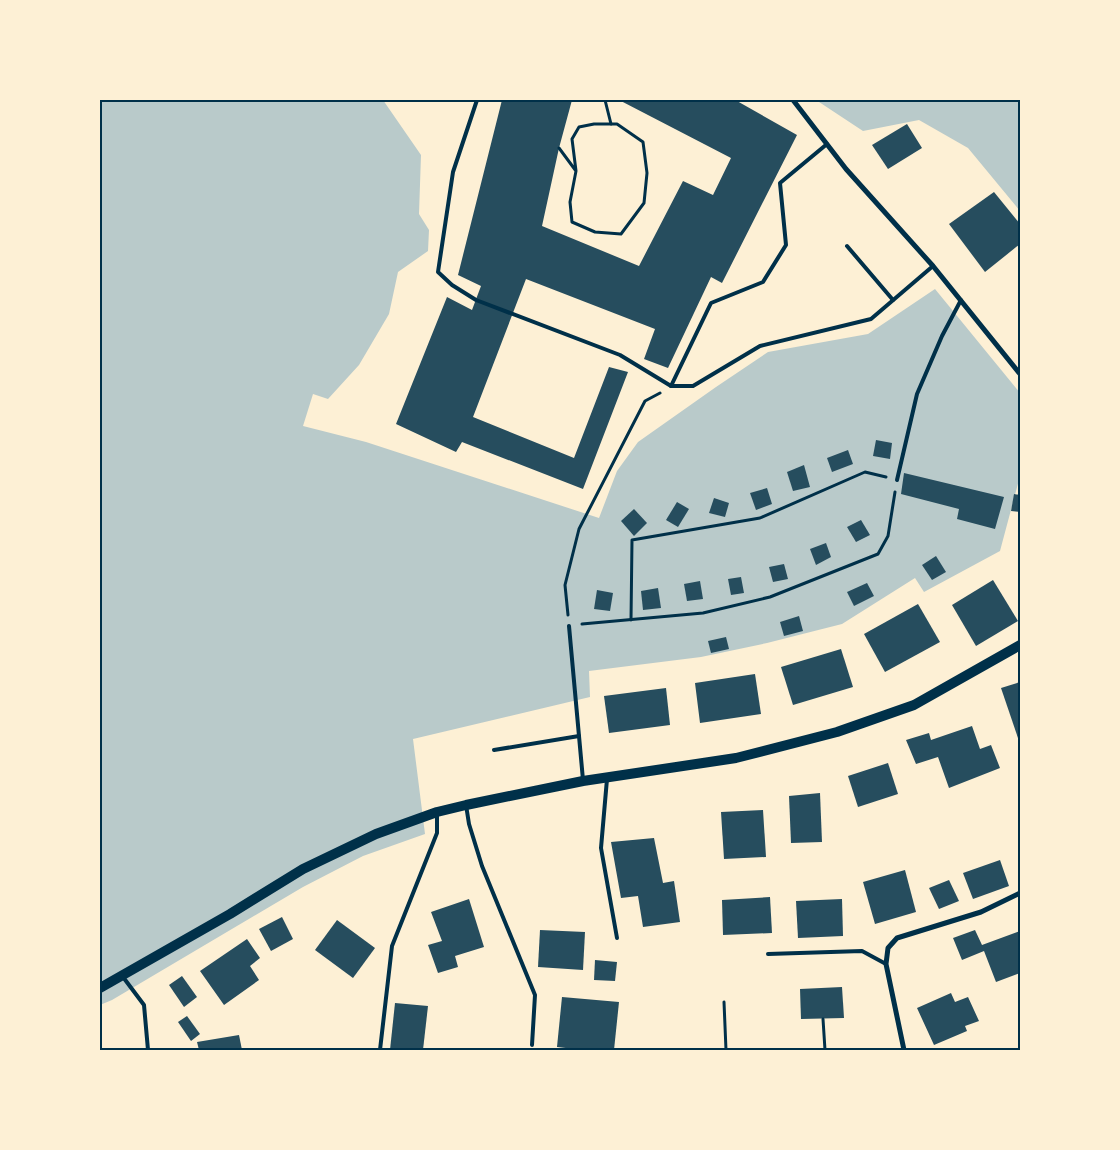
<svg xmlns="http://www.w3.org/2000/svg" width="1120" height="1150" font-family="Lato,sans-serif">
  <rect width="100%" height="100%" fill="#fdf0d5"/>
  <!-- green -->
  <g fill="#b9caca">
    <polygon points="100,100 383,100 421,155 419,214 429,230 428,251 398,272 389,314 359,365 328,399 313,394 303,426 366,442 599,518 617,471 638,442 716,387 768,352 868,334 935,289 1020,393 1020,476 1000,551 924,592 915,578 842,624 767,643 701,657 589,671 590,697 413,739 425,834 363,856 303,887 112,1000 100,1005"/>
    <polygon points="816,100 1020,100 1020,211 968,148 919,120 863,131"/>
  </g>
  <!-- building -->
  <g fill="#264d5e">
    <polygon points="502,100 572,100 559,148 542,226 639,266 683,181 713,195 731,158 619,100 737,100 737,101 797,135 722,283 711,277 668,368 644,359 655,329 526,279 473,417 574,458 609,367 628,372 583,489 462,442 456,452 396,424 447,297 472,310 481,286 458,275"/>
    <polygon points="907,124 922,148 888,169 872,145"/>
    <polygon points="994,192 1020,224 1020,244 985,272 949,224"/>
    <polygon points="876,440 892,443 890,459 873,456"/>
    <polygon points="848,450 853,464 832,472 827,458"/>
    <polygon points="804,465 810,487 793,491 787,472"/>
    <polygon points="904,473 1004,497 995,529 957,519 959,509 901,494"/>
    <polygon points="767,488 772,504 756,510 750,493"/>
    <polygon points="1014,494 1020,495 1020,512 1011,511"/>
    <polygon points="714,498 729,503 725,517 709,513"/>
    <polygon points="677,502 689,509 678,527 666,520"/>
    <polygon points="634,509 647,523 634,536 621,521"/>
    <polygon points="861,520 870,535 856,542 847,527"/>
    <polygon points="826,543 831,557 816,565 810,549"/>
    <polygon points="936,556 946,572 932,580 922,565"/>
    <polygon points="784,564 788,579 773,582 769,567"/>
    <polygon points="741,577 744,593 731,595 728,579"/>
    <polygon points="993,580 1018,621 976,646 952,605"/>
    <polygon points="700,581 703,599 687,601 684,584"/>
    <polygon points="867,583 874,596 854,606 847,592"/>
    <polygon points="658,588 661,608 643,610 641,591"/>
    <polygon points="597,590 613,593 610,611 594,609"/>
    <polygon points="918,604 940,642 885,672 864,634"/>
    <polygon points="799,616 803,631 784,636 780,622"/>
    <polygon points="726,637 729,649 711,653 708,641"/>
    <polygon points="841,649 853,687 793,705 781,667"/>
    <polygon points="755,674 761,714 700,723 695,683"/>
    <polygon points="1020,682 1020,744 1001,688"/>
    <polygon points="666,688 670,725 609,733 604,696"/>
    <polygon points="972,726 980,749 991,745 1000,768 949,788 938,757 916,764 906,740 929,733 931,740"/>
    <polygon points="888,763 898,794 858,807 848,776"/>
    <polygon points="820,793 822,842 791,843 789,796"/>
    <polygon points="763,810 766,857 724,859 721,812"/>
    <polygon points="654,838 663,883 674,881 680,922 643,927 638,896 621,898 611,842"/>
    <polygon points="1000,860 1009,886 973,899 963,873"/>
    <polygon points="905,870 916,912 875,924 863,882"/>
    <polygon points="949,880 959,901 939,909 929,888"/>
    <polygon points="770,897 772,933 723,935 722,900"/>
    <polygon points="469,899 484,947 455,956 458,967 438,973 428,945 442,941 431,912"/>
    <polygon points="842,899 843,936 798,938 796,901"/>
    <polygon points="282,917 293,939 271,951 259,929"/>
    <polygon points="337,920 375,948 353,978 315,950"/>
    <polygon points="540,930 585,932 583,970 538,967"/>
    <polygon points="975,930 982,945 1020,931 1020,973 996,982 984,951 962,960 953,938"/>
    <polygon points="247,939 260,958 250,966 259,980 224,1005 200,971"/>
    <polygon points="595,960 617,962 615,981 594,980"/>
    <polygon points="182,976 197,997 184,1007 169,985"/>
    <polygon points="842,987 844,1018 801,1019 800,989"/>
    <polygon points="951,993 955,1002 968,997 979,1021 965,1026 967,1031 934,1045 917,1008"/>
    <polygon points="562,997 619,1002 614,1050 583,1050 557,1047"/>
    <polygon points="395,1003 428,1006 423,1050 390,1050"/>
    <polygon points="187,1016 200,1034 191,1041 178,1022"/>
    <polygon points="239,1035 242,1050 199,1050 197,1042"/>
  </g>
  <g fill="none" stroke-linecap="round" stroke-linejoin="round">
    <!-- path -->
    <g stroke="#003049" stroke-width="3">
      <polyline points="605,100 611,124"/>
      <polyline points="559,148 576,171 570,202 572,222 595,232 621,234 644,203 647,173 643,142 617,124 594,124 579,127 572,139 576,171"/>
      <polyline points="568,615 565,585 579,529 645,401 660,393"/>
      <polyline points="631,620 632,540 760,518 865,472 886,477"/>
      <polyline points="582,624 703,613 770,597 878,554 888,536 895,492"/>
      <polyline points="724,1002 726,1050"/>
      <polyline points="823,1019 825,1050"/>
    </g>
    <!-- service -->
    <g stroke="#003049" stroke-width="4">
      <polyline points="477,100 453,172 438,272 452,285 476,300 620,355 671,386"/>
      <polyline points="827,144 780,183 786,245 763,282 711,303 671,386 693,386 760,346 871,319 933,266"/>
      <polyline points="847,246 893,300"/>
      <polyline points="897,480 917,394 942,336 961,300"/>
      <polyline points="569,626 583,780"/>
      <polyline points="494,750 579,736"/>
      <polyline points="607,779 601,848 617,938"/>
      <polyline points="466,805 469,824 482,866 535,995 532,1045"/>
      <polyline points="768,954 862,951 886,964"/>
      <polyline points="123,977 144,1005 148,1050"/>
      <polyline points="380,1050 392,946 437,833 437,814"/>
    </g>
    <!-- minor -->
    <g stroke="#003049" stroke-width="5">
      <polyline points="793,100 846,169 933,266 1020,374"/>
      <polyline points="904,1050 886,964 888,948 897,938 981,912 1020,893"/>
    </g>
    <!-- secondary -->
    <polyline stroke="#003049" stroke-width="10" points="100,988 230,914 303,869 376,834 437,812 466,805 583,781 736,758 837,732 914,705 1020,645"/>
  </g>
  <!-- border -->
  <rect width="1120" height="1150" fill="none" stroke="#fdf0d5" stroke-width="202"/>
  <rect x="101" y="101" width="918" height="948" fill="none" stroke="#003049" stroke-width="2"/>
</svg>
